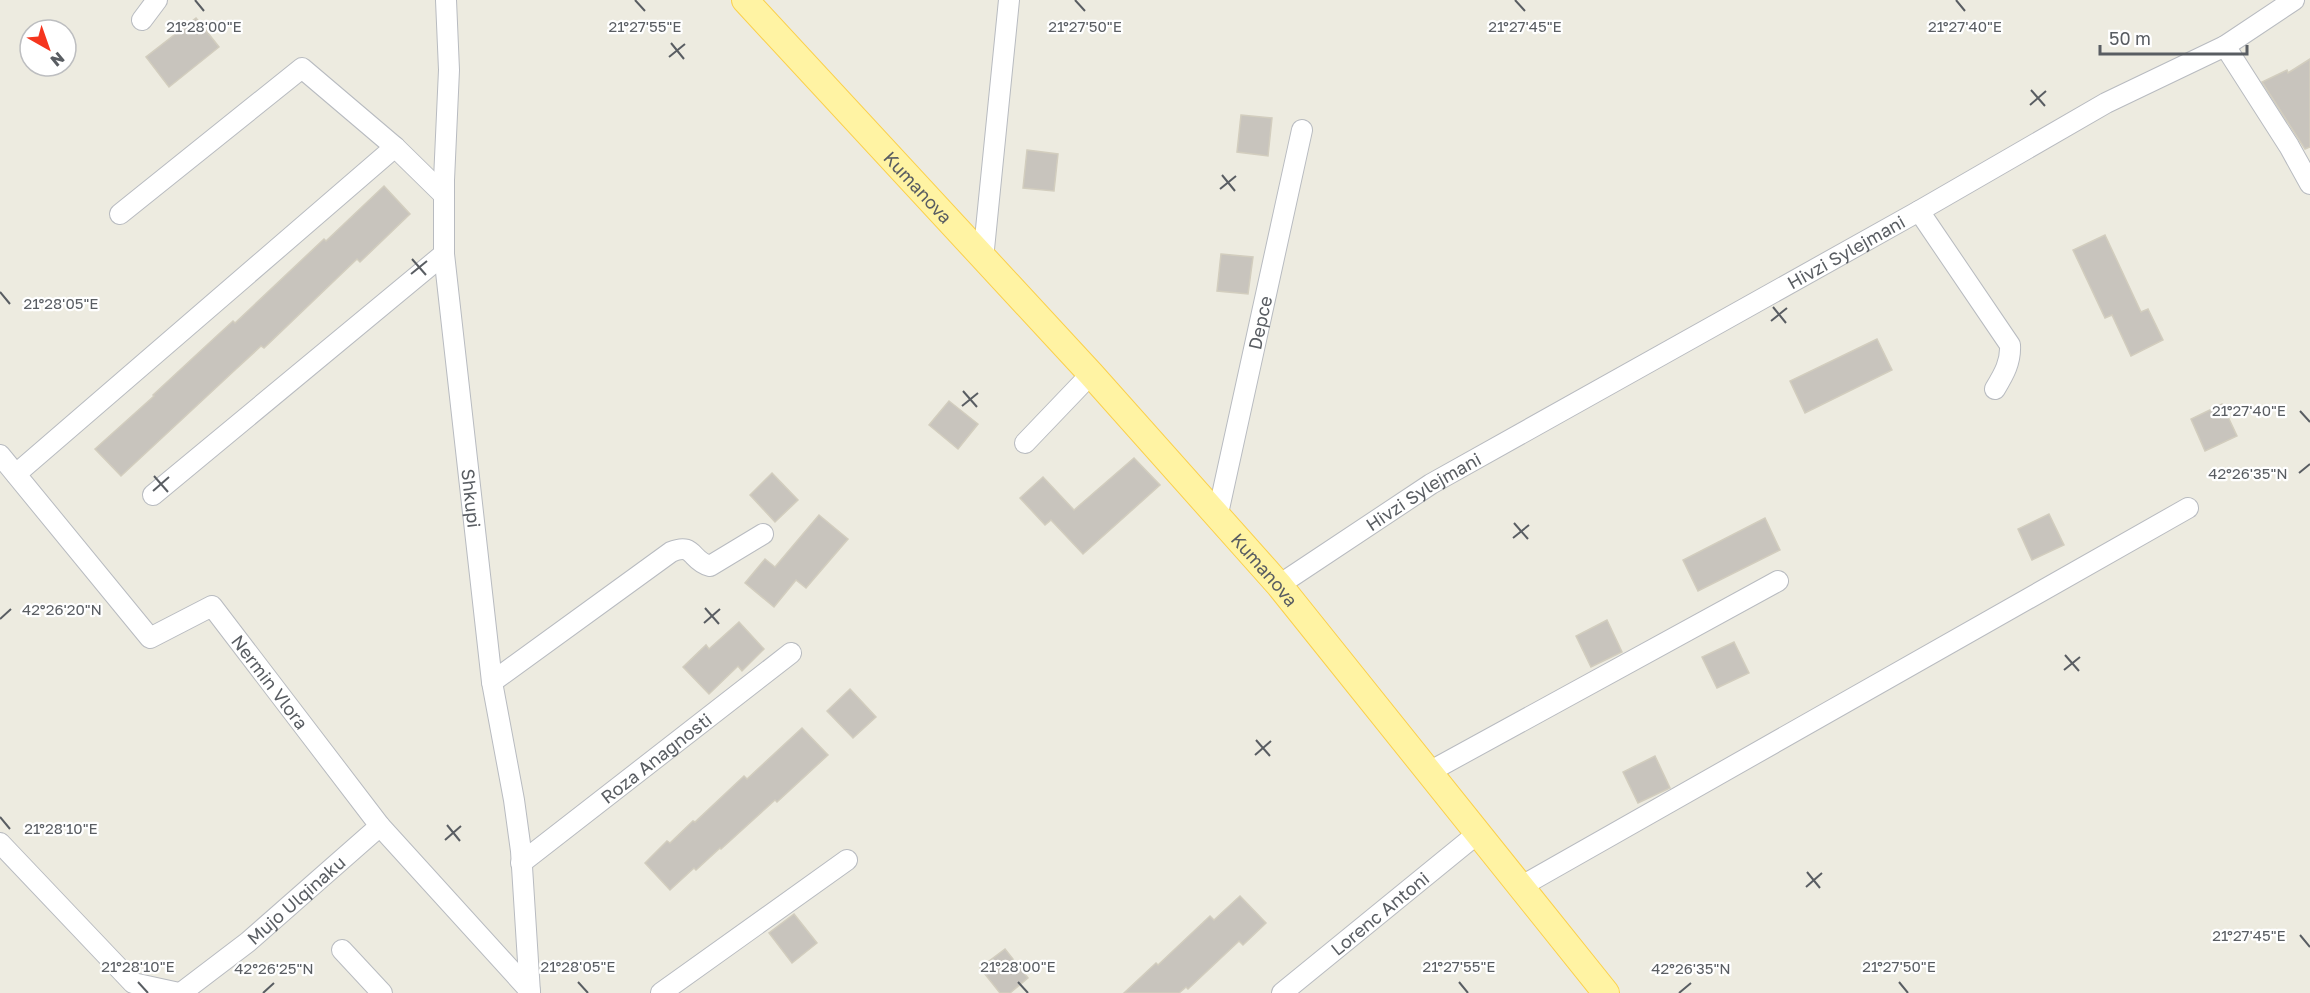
<svg xmlns="http://www.w3.org/2000/svg" width="2310" height="993" font-family="'Golos Text',sans-serif">
  <rect width="100%" height="100%" fill="#edebe0"/>
  <!-- building -->
  <g fill="#c8c4bd" stroke="#d2cdbe" stroke-width="1.5">
    <polygon points="196,18 219,47 169,87 146,57"/>
    <polygon points="2310,59 2310,147 2305,149 2262,82 2287,70 2288,73"/>
    <polygon points="1241,115 1272,118 1268,156 1237,152"/>
    <polygon points="1027,150 1058,154 1054,191 1023,188"/>
    <polygon points="384,186 410,214 360,262 357,259 264,348 261,346 235,370 121,476 95,449 154,396 153,395 208,344 233,321 235,323 324,239 326,241"/>
    <polygon points="2105,235 2141,312 2148,309 2163,340 2131,356 2112,315 2105,318 2073,250"/>
    <polygon points="1221,254 1253,257 1248,294 1217,291"/>
    <polygon points="1877,339 1892,370 1805,413 1790,381"/>
    <polygon points="949,401 978,424 958,449 929,425"/>
    <polygon points="2222,404 2237,436 2205,451 2191,419"/>
    <polygon points="1134,458 1160,485 1083,554 1051,520 1045,525 1020,498 1043,477 1074,510"/>
    <polygon points="772,473 798,500 775,522 750,495"/>
    <polygon points="2049,514 2064,545 2032,560 2018,529"/>
    <polygon points="819,515 848,539 806,588 796,580 774,607 745,583 765,559 775,567"/>
    <polygon points="1765,518 1780,550 1698,591 1683,560"/>
    <polygon points="1607,620 1622,652 1591,667 1576,636"/>
    <polygon points="739,622 764,649 742,671 738,666 709,694 683,667 706,645 709,649"/>
    <polygon points="1734,642 1749,673 1717,688 1702,657"/>
    <polygon points="850,689 876,717 853,738 827,711"/>
    <polygon points="802,728 828,755 777,802 775,800 721,849 720,848 696,870 694,868 670,890 645,863 667,841 670,843 693,821 695,822 744,776 747,779"/>
    <polygon points="1655,756 1670,788 1638,803 1623,772"/>
    <polygon points="1240,896 1266,923 1243,945 1239,941 1188,989 1186,987 1179,993 1124,993 1156,963 1158,965 1210,916 1214,920"/>
    <polygon points="794,914 817,943 792,963 769,933"/>
    <polygon points="1005,949 1028,978 1010,993 1000,993 980,968"/>
  </g>
  <g fill="none" stroke-linecap="round" stroke-linejoin="round">
    <!-- minor casing -->
    <g stroke="#b8bbc0" stroke-width="22">
      <g id="minor">
        <path id="s1" d="M 446,0 L 449,70 L 444,180 L 444,254 L 492,682 L 514,800 L 521,851 L 530,993"/>
        <polyline points="142,20 157,0"/>
        <polyline points="2225,46 2289,146 2310,184"/>
        <path d="M 1919,211 L 2010,345 C 2011,362 2004,374 1995,389"/>
        <polyline points="120,214 302,68 395,147 444,195"/>
        <polyline points="983,259 1009,0"/>
        <polyline points="1025,443 1091,374"/>
        <path id="s2" d="M 0,455 L 150,638 L 212,606 L 380,826 L 530,991"/>
        <polyline points="16,474 395,147"/>
        <polyline points="153,495 444,254"/>
        <path id="s3" d="M 1217,518 L 1302,130"/>
        <path id="s4" d="M 1279,585 L 1431,484 L 1919,211 L 2106,103 L 2225,46 L 2294,0"/>
        <path d="M 492,682 L 671,552 C 695,542 690,561 710,566 L 763,534"/>
        <polyline points="1429,772 1778,581"/>
        <polyline points="0,843 133,983 179,993"/>
        <path id="s5" d="M 521,863 L 791,653"/>
        <polyline points="1520,887 2188,508"/>
        <polyline points="342,950 382,993"/>
        <path id="s6" d="M 181,993 L 248,942 L 380,826"/>
        <polyline points="661,993 847,860"/>
        <path id="s7" d="M 1282,993 L 1477,834"/>
      </g>
    </g>
    <!-- major casing -->
    <g stroke="#fbd04b" stroke-width="28">
      <g id="major">
        <path id="s8" d="M 745,0 L 1091,374 L 1279,585 L 1606,993"/>
      </g>
    </g>
    <!-- minor -->
    <use href="#minor" stroke="#fff" stroke-width="20"/>
    <!-- major -->
    <use href="#major" stroke="#fff3a3" stroke-width="26"/>
  </g>
  <!-- ticks -->
  <path fill="none" stroke="#595d62" stroke-width="2" d="M 195,0 L 204,11M 635,0 L 645,11M 1075,0 L 1085,11M 1515,0 L 1525,11M 1956,0 L 1965,11M 671,43 L 684,59M 669,57 L 685,44M 2031,90 L 2045,106M 2030,105 L 2046,91M 1222,175 L 1235,191M 1220,189 L 1236,176M 412,259 L 426,275M 411,274 L 427,261M 0,292 L 10,304M 1773,307 L 1786,323M 1771,321 L 1787,308M 963,391 L 977,407M 962,406 L 978,393M 2300,411 L 2310,422M 2299,473 L 2310,464M 154,476 L 168,492M 153,491 L 169,477M 1514,523 L 1528,539M 1513,538 L 1529,525M 705,608 L 719,624M 0,619 L 11,609M 704,623 L 720,609M 2065,655 L 2079,671M 2064,670 L 2080,657M 1256,740 L 1270,756M 1255,755 L 1271,741M 0,817 L 10,829M 447,825 L 460,841M 445,840 L 461,826M 1807,872 L 1820,888M 1806,887 L 1822,873M 2300,935 L 2310,947M 138,982 L 148,993M 578,982 L 588,993M 1018,982 L 1028,993M 1459,982 L 1468,993M 1899,982 L 1908,993M 263,993 L 274,983M 1679,993 L 1691,983"/>
  <g text-anchor="middle" dominant-baseline="central" stroke-width="4.5" stroke-linejoin="round" paint-order="stroke">
    <!-- street labels -->
    <g font-size="18" fill="#595d62" stroke="#fff">
      <text stroke="none"><textPath href="#s8" startOffset="255">Kumanova</textPath></text>
      <text stroke="none"><textPath href="#s4" startOffset="658">Hivzi Sylejmani</textPath></text>
      <text stroke="none"><textPath href="#s3" startOffset="200">Depce</textPath></text>
      <text stroke="none"><textPath href="#s4" startOffset="172">Hivzi Sylejmani</textPath></text>
      <text stroke="none"><textPath href="#s1" startOffset="500">Shkupi</textPath></text>
      <text stroke="none"><textPath href="#s8" startOffset="771">Kumanova</textPath></text>
      <text stroke="none"><textPath href="#s2" startOffset="402">Nermin Vlora</textPath></text>
      <text stroke="none"><textPath href="#s5" startOffset="171">Roza Anagnosti</textPath></text>
      <text stroke="none"><textPath href="#s6" startOffset="148">Mujo Ulqinaku</textPath></text>
      <text stroke="none"><textPath href="#s7" startOffset="126">Lorenc Antoni</textPath></text>
    </g>
  </g>
  <g font-size="15" text-anchor="middle" fill="#595d62" stroke="#fff" stroke-width="4.5" stroke-linejoin="round" paint-order="stroke">
    <text x="1525" y="32">21°27'45"E</text>
    <text x="204" y="32">21°28'00"E</text>
    <text x="645" y="32">21°27'55"E</text>
    <text x="1085" y="32">21°27'50"E</text>
    <text x="1965" y="32">21°27'40"E</text>
    <text x="61" y="309">21°28'05"E</text>
    <text x="2249" y="416">21°27'40"E</text>
    <text x="2248" y="479">42°26'35"N</text>
    <text x="62" y="615">42°26'20"N</text>
    <text x="61" y="834">21°28'10"E</text>
    <text x="2249" y="941">21°27'45"E</text>
    <text x="138" y="972">21°28'10"E</text>
    <text x="578" y="972">21°28'05"E</text>
    <text x="1018" y="972">21°28'00"E</text>
    <text x="1459" y="972">21°27'55"E</text>
    <text x="1899" y="972">21°27'50"E</text>
    <text x="274" y="974">42°26'25"N</text>
    <text x="1691" y="974">42°26'35"N</text>
  </g>
  <!-- north arrow -->
  <g transform="translate(48 48) rotate(140)"><circle r="28" fill="#ffffff" stroke="#bdbec0" stroke-width="1.5"/>
  <path d="M0-4.5L10 22L0 15L-10 22Z" fill="#f5351e"/>
  <text y="-9" font-size="16" font-weight="bold" text-anchor="middle" fill="#595d62">N</text>
  </g>
  <!-- scale -->
  <path d="M2100 45v9h147v-9" fill="none" stroke="#595d62" stroke-width="3"/>
  <text x="2109" y="45" font-size="18" fill="#595d62" stroke="#ffffff" stroke-width="4.5" paint-order="stroke">50 m</text>
</svg>
